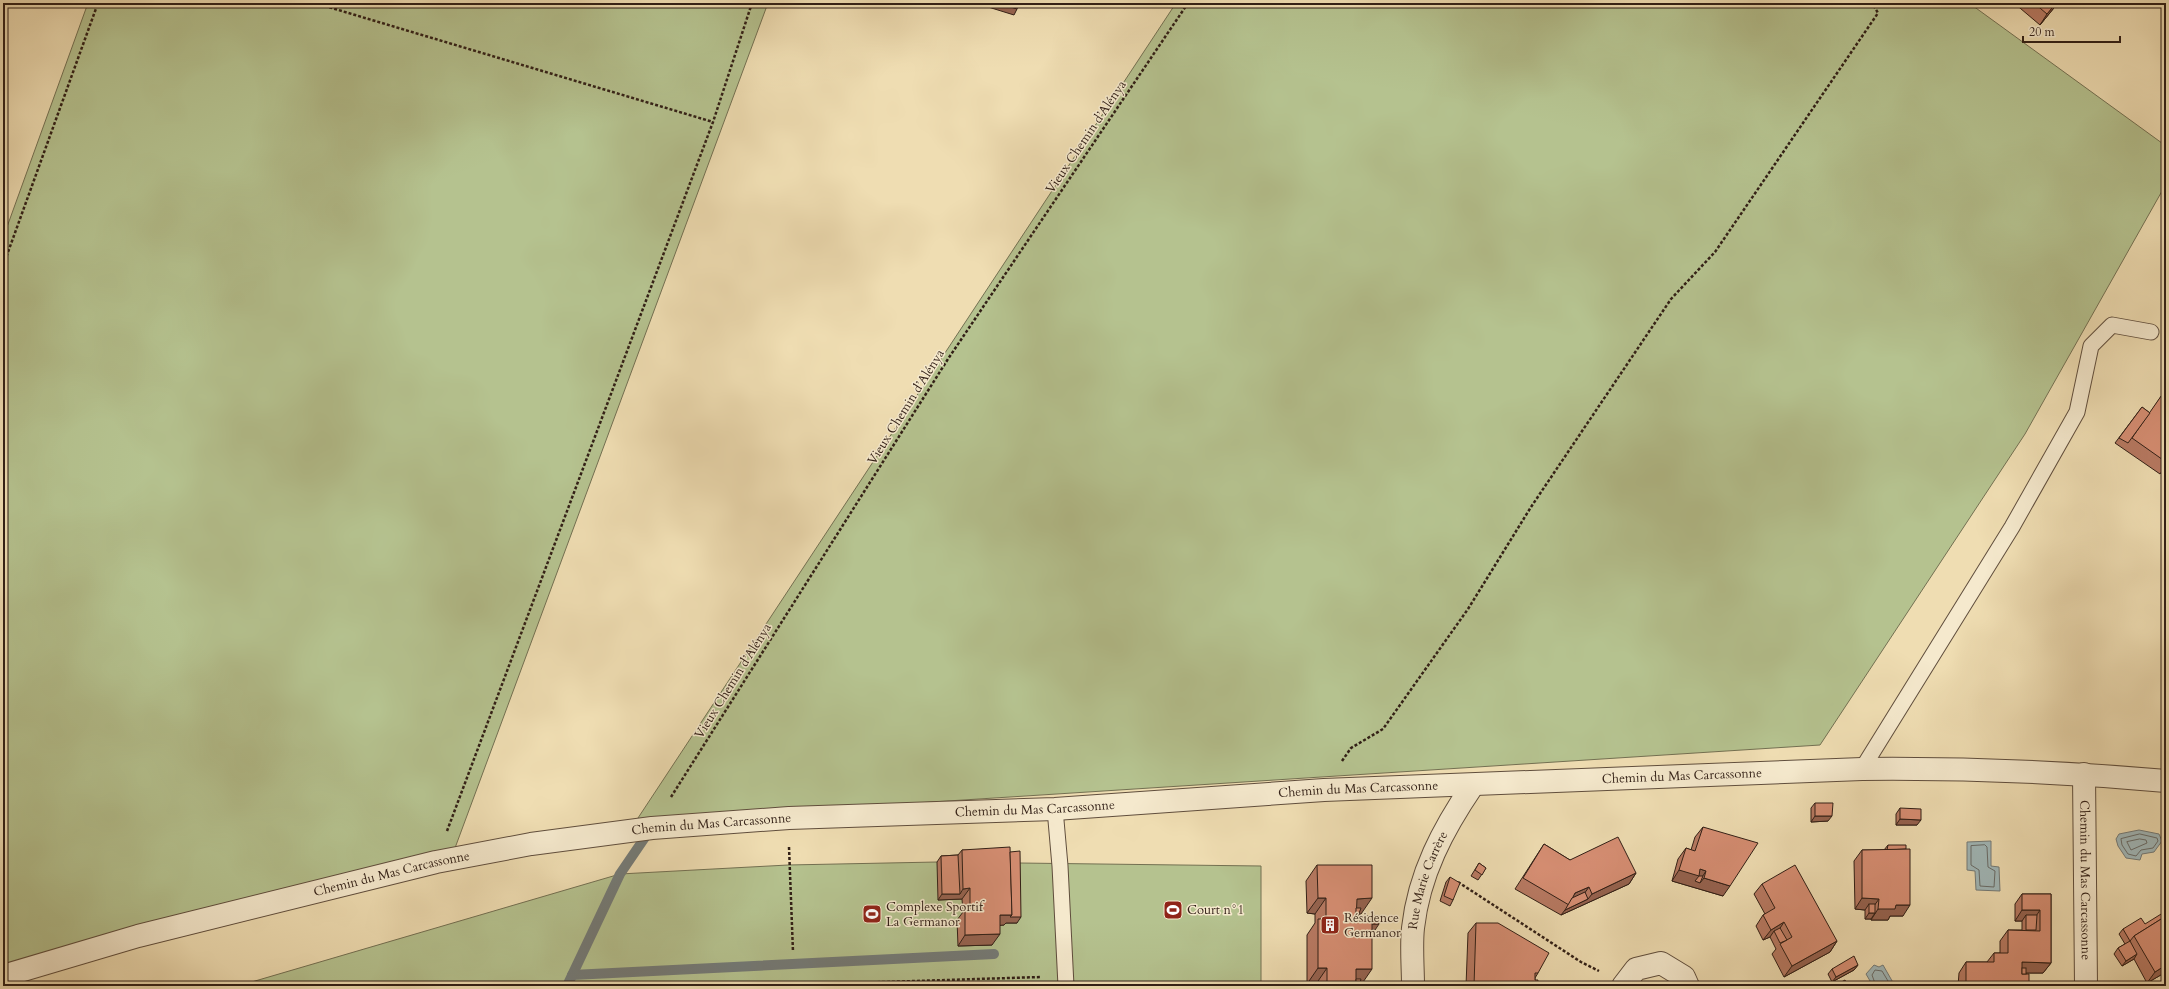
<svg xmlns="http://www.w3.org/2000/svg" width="2169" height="989" font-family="Cardo,serif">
  <rect width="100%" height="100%" fill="#efddb2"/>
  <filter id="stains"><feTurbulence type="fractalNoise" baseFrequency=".005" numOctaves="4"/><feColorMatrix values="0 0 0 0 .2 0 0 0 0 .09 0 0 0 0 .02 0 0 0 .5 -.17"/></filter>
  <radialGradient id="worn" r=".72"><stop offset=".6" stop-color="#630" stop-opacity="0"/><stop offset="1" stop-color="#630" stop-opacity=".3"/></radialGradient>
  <!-- green -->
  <g fill="#b5c28f" stroke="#737052">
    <polygon points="88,3 768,3 455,848 3,974 3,238"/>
    <polygon points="1176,3 1969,3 2166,146 2166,184 2025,434 1820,745 636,821"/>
    <polygon points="937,862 1261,866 1261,986 238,986 620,874 788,865"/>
  </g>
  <!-- water -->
  <g fill="#a1b8b9" stroke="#747b78">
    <polygon points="2139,830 2159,834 2162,841 2154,852 2142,854 2140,860 2126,858 2118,846 2116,839 2119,834"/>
    <polygon points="1991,841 1991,866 1999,867 2000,891 1976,890 1975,871 1967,870 1967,842"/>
    <polygon points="1874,965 1879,967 1883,965 1895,986 1873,986 1866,974"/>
  </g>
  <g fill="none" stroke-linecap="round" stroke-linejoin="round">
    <!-- shore -->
    <g stroke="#696c68" stroke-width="1">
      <polygon points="2140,834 2157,838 2158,841 2153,848 2141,850 2136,856 2128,854 2122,845 2121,839"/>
      <polygon points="2140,839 2146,840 2147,843 2131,850 2127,842"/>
      <polygon points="1985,845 1987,847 1988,867 1995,871 1994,887 1980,886 1979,870 1971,865 1971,846"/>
      <polyline points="1876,986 1872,975 1875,970 1882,971 1891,986"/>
    </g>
    <!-- stream -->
    <g stroke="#747b78" stroke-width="10">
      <polyline points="572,975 994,954"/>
      <polyline points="567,986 620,874 650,830"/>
    </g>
    <!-- lane casing -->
    <g stroke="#604e3d" stroke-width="17">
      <g id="lane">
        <polyline points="1862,769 2012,527 2077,412 2091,346 2112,325 2151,332"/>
        <polyline points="1055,809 1060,866 1066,986"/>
      </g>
    </g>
    <!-- street casing -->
    <g stroke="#604e3d" stroke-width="24">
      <g id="street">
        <path id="s1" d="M 2084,774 L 2086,986"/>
        <path id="s2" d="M 3,976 L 138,936 L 436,862 L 531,844 L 652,828 L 789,818 L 1055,809 L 1324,790 L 1862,769 C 1964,768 2065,772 2166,781"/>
        <path id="s3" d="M 1413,986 C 1413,967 1411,946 1413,928 C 1419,874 1443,829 1473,785"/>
        <polyline points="1623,986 1636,969 1661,963 1684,977 1688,986"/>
      </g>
    </g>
    <!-- path -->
    <g stroke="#311f16" stroke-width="2.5" stroke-dasharray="3 2" stroke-linecap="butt">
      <polyline points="315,3 713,122"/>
      <polyline points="3,266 98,3"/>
      <polyline points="1342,761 1351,748 1383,729 1468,609 1531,507 1671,299 1715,252 1878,13 1872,3"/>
      <polyline points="671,797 948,359 1188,3"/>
      <polyline points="447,831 713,122 752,3"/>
      <polyline points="789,847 793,952"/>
      <polyline points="1458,882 1581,962 1599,971"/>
      <polyline points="757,986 1041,977"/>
    </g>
    <!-- lane -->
    <use href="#lane" stroke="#f5e9cd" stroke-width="15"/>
    <!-- street -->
    <use href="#street" stroke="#f5e9cd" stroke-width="22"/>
  </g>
  <!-- wall -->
  <g fill="#b87a63" stroke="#311f16">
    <polygon points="2014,3 2058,3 2040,25"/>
    <polygon points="2166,290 2166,297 2163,294"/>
    <polygon points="2166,389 2166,465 2160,474 2115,443 2142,407 2150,413"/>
    <polygon points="1815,803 1828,821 1811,822 1811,808"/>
    <polygon points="1900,808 1917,825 1896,825 1896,814"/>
    <polygon points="1703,827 1723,896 1672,881 1678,859 1686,848 1691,850 1695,837"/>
    <polygon points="1544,844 1570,860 1636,873 1629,884 1561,915 1515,889"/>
    <polygon points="1888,845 1903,916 1890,916 1888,920 1871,920 1871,919 1865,919 1865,910 1855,909 1854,861 1862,850 1884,850"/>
    <polygon points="962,850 1010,852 1017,923 1006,923 1004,925 1000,925 992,945 958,946 957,920 963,912 962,899 938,900 937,862 941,856 958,855"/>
    <polygon points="1479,863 1486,868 1478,880 1471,876"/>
    <polygon points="1317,865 1361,914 1359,914 1358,916 1375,930 1372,930 1361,985 1359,985 1359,986 1380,986 1316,986 1316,984 1307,984 1307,935 1315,923 1315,914 1307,913 1306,881"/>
    <polygon points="1450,877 1453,900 1450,906 1440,901 1446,882"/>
    <polygon points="1762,884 1837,941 1830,952 1784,977 1772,954 1776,949 1770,937 1763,940 1756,926 1763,915 1765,914 1754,894"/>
    <polygon points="2022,894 2051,894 2051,963 2043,973 2026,973 2029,986 1958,986 1959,973 1966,962 1987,962 1994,953 2000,953 2000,941 2008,930 2022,930 2022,921 2015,921 2015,904"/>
    <polygon points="1476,923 1538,973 1535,978 1535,980 1537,986 1466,986 1468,933"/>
    <polygon points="2145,924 2166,972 2147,983 2134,959 2122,966 2114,954 2118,948 2125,944 2119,934 2123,929"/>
    <polygon points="1858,965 1854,970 1832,982 1828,974 1832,969"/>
  </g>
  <!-- shaded-wall -->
  <g fill="#966350" stroke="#311f16">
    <polygon points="987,3 1002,3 1017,9 1014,15 985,6"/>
    <polygon points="2056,3 2058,3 2040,25 2047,14"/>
    <polygon points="1815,816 1832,816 1828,821 1811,822"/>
    <polygon points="1900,819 1921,820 1917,825 1896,825"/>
    <polygon points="1700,869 1706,871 1699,882 1700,883 1704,878 1730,886 1723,896 1672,881 1679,870"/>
    <polygon points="1636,873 1629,884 1561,915 1565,910 1588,899 1592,894"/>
    <polygon points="1589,887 1581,898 1568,904 1575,893"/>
    <polygon points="970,888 962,899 938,900 942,894 960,894 963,889"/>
    <polygon points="1318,898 1326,898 1315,914 1307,913"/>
    <polygon points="1372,898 1361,914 1349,914 1357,899"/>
    <polygon points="1862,898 1879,899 1871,910 1869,904 1865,910 1855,909"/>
    <polygon points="1896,905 1910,905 1903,916 1890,916 1888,920 1871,920 1878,909"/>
    <polygon points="2022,910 2040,910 2033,921 2026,915 2022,921 2015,921"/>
    <polygon points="1869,913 1875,913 1871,919 1865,919"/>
    <polygon points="1000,915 1012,915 1021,917 1017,923 1006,923 1004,925 992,926"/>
    <polygon points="1784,922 1777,933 1774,931 1770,937 1763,940 1771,930"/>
    <polygon points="1357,924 1379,924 1375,930 1354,929"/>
    <polygon points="1000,934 992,945 958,946 965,935"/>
    <polygon points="1837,941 1830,952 1784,977 1792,966"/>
    <polygon points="2137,954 2134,959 2122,966 2126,961"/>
    <polygon points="2022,962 2051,963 2043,973 2019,973"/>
    <polygon points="1858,965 1854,970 1832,982 1836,977"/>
    <polygon points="2166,965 2166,972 2147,983 2155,972"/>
    <polygon points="1318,968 1327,968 1316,984 1307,984"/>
    <polygon points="1356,969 1372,969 1361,985 1349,985"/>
  </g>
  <!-- building -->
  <g fill="#d68e73" stroke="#311f16">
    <polygon points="1002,3 1020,3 1017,9 1001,4"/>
    <polygon points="2034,3 2056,3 2047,14"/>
    <polygon points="2166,389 2166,462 2132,438"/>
    <polygon points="2142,407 2150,413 2128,443 2119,438"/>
    <polygon points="1815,803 1833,803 1832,816 1815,816"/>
    <polygon points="1900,808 1921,809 1921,820 1900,819"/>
    <polygon points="1703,827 1758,843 1730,886 1704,878 1706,871 1700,869 1699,876 1679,870 1686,848 1695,851"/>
    <polygon points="1618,837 1636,873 1592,894 1589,887 1575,893 1569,905 1523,878 1544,844 1570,860"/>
    <polygon points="1888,845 1906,845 1906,849 1887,850"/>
    <polygon points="1010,847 1012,915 1000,915 1000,934 965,935 965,909 970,909 970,888 963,889 962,850"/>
    <polygon points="1910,849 1910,905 1896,905 1895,909 1878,909 1879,899 1862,898 1862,850"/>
    <polygon points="1020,851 1021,917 1010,917 1012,915 1010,852"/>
    <polygon points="958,855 960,894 942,894 941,856"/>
    <polygon points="1479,863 1486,868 1482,875 1475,870"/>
    <polygon points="1317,865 1372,865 1372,898 1357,899 1356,920 1372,920 1372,969 1356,969 1356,986 1327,986 1327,968 1318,968 1318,919 1326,919 1326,898 1318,898"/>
    <polygon points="1795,865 1837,941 1792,966 1780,944 1792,937 1784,922 1771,930 1763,915 1775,908 1762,884"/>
    <polygon points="1699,876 1703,876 1700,883 1695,881"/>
    <polygon points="1450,877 1460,883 1453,900 1444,896"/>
    <polygon points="1585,892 1588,899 1565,910 1572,898"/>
    <polygon points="2022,894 2051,894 2051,963 2022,962 2022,974 2029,974 2029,986 1966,986 1966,962 1994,962 1994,953 2008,953 2008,930 2040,931 2040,910 2022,910"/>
    <rect x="1869" y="904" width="6" height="9"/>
    <polygon points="1356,908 1361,908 1358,916 1380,916 1379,924 1372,924 1372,920 1356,920"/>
    <polygon points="2166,911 2166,916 2134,936 2130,941 2123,929 2141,918 2145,924"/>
    <polygon points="2026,915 2037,915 2036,930 2026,930"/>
    <polygon points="2166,916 2166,965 2155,972 2134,936"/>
    <polygon points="1476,923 1498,923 1549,953 1538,973 1535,973 1535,980 1538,980 1537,986 1474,986"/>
    <polygon points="1780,928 1787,940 1780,943 1774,931"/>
    <polygon points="2130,941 2137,954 2126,961 2118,948"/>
    <polygon points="1854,956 1858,965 1836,977 1832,969"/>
    <rect x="2022" y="968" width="4" height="6"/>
    <polygon points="1356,979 1361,979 1359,986 1380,986 1356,986"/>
    <polygon points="1845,980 1848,986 1834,986"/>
  </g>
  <!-- icons -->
  <defs>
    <g id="stadium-square" transform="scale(1)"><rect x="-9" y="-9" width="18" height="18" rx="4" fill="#8f2418" stroke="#f5e9cd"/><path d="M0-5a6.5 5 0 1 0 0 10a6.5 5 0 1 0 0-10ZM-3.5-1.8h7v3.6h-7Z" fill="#fff"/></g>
    <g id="building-square" transform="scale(1)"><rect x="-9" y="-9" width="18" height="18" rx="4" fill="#8f2418" stroke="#f5e9cd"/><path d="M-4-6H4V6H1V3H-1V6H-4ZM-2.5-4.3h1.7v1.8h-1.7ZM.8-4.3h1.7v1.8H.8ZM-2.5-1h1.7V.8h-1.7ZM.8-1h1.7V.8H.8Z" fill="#fff"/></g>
  </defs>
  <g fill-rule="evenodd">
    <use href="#stadium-square" x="1173" y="910"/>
    <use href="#stadium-square" x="872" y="914"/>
    <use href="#building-square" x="1330" y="925"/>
  </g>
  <g text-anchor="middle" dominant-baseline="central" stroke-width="3" stroke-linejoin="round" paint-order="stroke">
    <!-- street labels -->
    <g font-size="13" fill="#311f16" stroke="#f5e9cd">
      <text transform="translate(1086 137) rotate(-56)">Vieux Chemin d’Alénya</text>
      <text transform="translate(906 407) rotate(-58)">Vieux Chemin d’Alénya</text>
      <text transform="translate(733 681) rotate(-58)">Vieux Chemin d’Alénya</text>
      <text stroke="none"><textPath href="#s2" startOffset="1698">Chemin du Mas Carcassonne</textPath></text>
      <text stroke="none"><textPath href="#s2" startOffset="1374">Chemin du Mas Carcassonne</textPath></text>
      <text stroke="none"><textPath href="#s2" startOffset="1050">Chemin du Mas Carcassonne</textPath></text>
      <text stroke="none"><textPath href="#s2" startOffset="726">Chemin du Mas Carcassonne</textPath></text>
      <text stroke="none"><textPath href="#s2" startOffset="402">Chemin du Mas Carcassonne</textPath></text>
      <text stroke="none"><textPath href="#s1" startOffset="106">Chemin du Mas Carcassonne</textPath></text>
      <text stroke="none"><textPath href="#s3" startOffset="108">Rue Marie Carrère</textPath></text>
    </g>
    <!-- poi labels -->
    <g font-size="13" fill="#311f16" stroke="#f5e9cd" text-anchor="start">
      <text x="886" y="907">Complexe Sportif<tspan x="886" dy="15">La Germanor</tspan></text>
      <text x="1187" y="910">Court n°1</text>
      <text x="1344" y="918">Résidence<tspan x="1344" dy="15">Germanor</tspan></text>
    </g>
  </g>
  <!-- margin -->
  <rect width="2169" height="989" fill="none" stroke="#efddb2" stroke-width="16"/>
  <rect x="4" y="4" width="2161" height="981" fill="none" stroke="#311f16" stroke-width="2"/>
  <rect x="8" y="8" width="2153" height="973" fill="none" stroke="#311f16"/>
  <!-- scale -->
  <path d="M2023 36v6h97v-6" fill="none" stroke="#311f16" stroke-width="2"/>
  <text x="2029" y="36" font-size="12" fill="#311f16" stroke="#f5e9cd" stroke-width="3" paint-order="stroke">20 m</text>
  <rect width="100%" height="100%" filter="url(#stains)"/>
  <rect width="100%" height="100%" fill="url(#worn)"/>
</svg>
